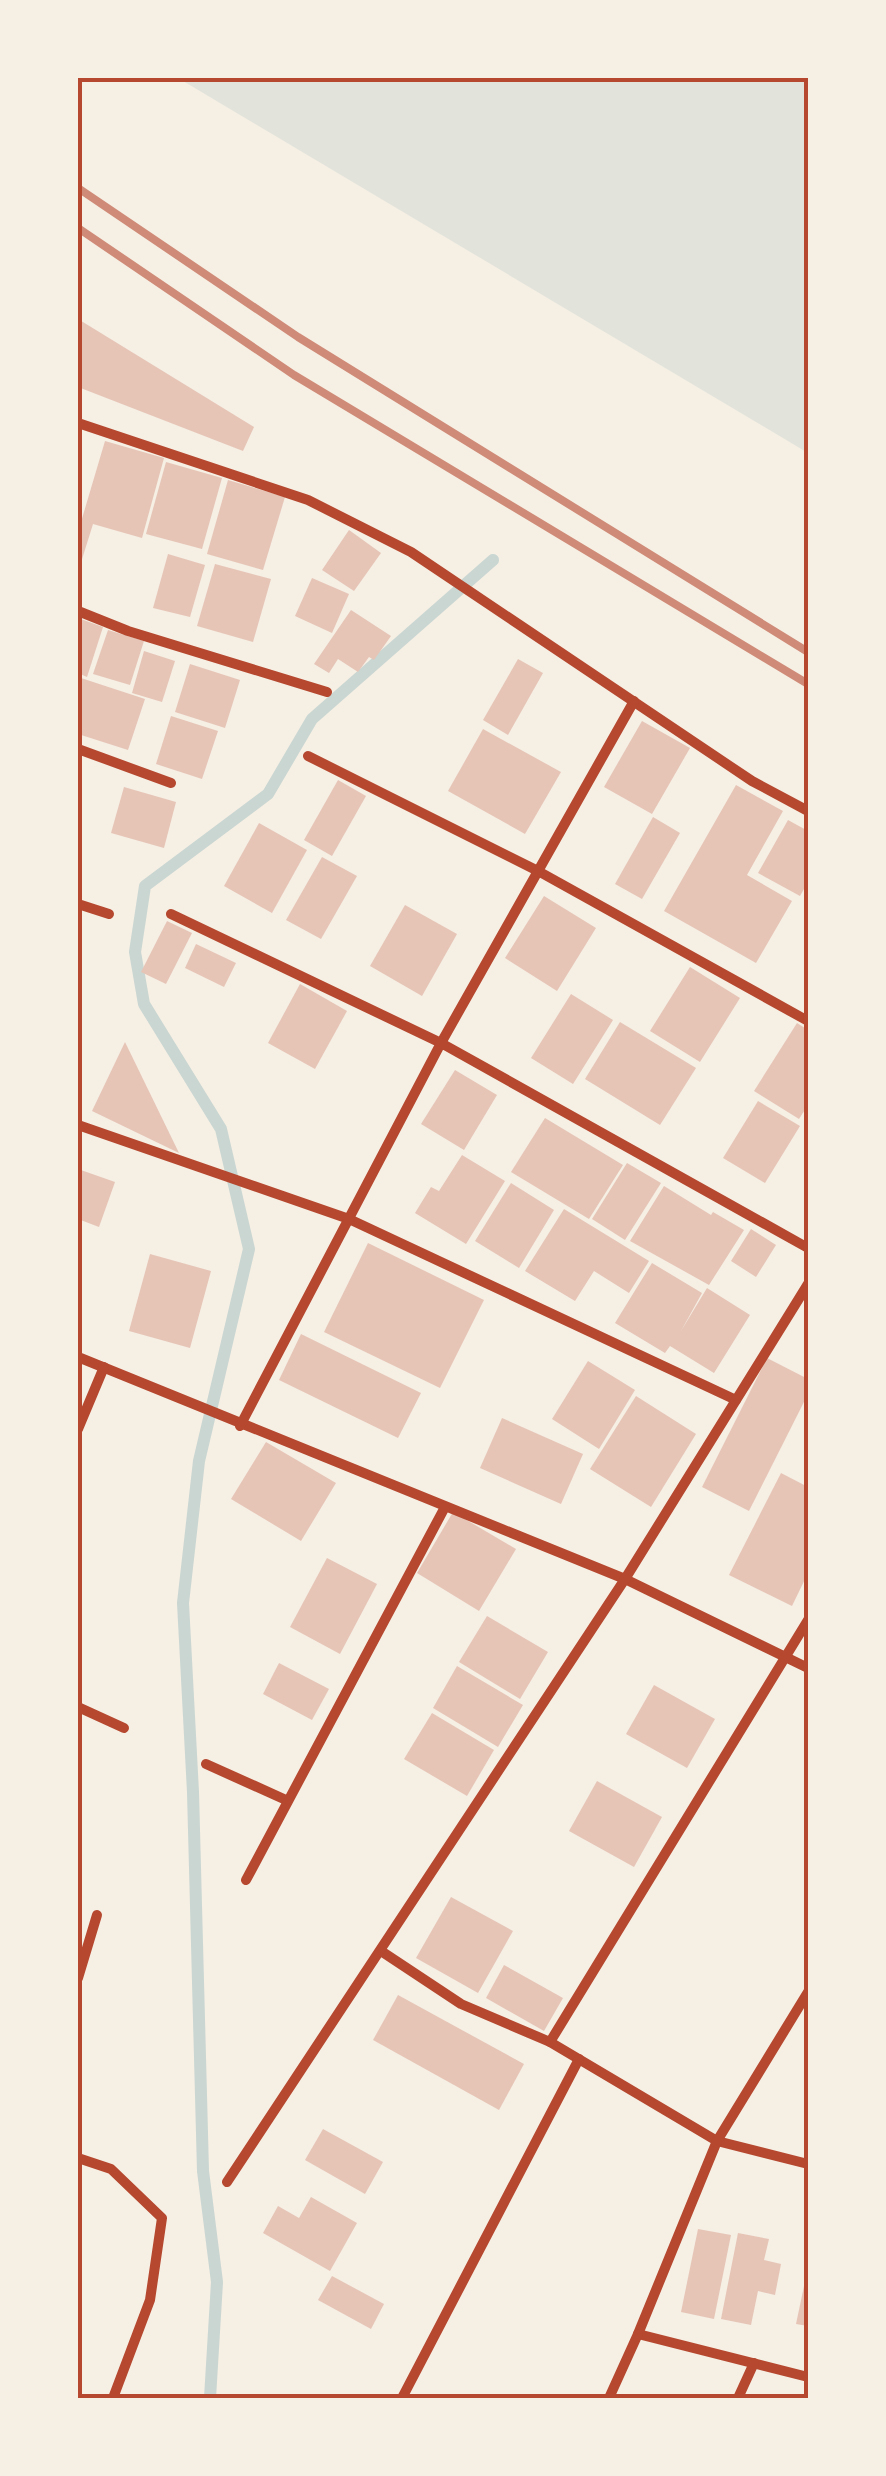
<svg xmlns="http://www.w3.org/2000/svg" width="886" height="2476" font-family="Arial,sans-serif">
  <rect width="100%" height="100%" fill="#f6efe4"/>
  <!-- green -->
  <polygon fill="#e2e4dc" points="178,78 808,78 808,453"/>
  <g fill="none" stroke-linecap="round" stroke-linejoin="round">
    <!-- stream -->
    <polyline stroke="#c9d6d2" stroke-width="12" points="210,2398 217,2282 203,2171 193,1792 183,1603 199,1461 249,1249 221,1129 144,1004 135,952 145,886 268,794 312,719 493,560"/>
  </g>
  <!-- building -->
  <g fill="#e6c5b7">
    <polygon points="78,319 254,427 243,451 78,387"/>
    <polygon points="105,441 164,458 142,538 93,524 78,572 78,521 81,522"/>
    <polygon points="166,462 222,478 202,549 146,534"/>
    <polygon points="228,480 285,497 263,570 207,554"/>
    <polygon points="349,530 381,553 354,591 322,570"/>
    <polygon points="168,554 205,565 190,617 153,608"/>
    <polygon points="215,564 271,579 253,642 197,626"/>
    <polygon points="312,578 349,594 332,633 295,616"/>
    <polygon points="351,610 391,636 374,660 369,657 358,672 338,659 329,673 314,664"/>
    <polygon points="78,618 103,627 87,677 78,673"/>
    <polygon points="108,630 144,641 130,685 93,674"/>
    <polygon points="144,651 175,661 162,702 132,693"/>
    <polygon points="518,659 543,673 508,735 483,720"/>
    <polygon points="190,664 240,680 225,728 175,712"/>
    <polygon points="81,678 145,699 128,750 78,734 78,690"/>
    <polygon points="171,716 218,731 202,779 156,764"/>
    <polygon points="642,721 690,748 652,814 604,787"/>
    <polygon points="483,729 561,772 525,834 448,791"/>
    <polygon points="338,780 366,796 332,856 304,840"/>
    <polygon points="736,785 783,811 747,875 792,901 756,963 664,911"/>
    <polygon points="124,787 176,802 164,848 111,833"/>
    <polygon points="653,817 680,833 642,899 615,884"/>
    <polygon points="788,820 808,831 808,882 800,896 758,873"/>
    <polygon points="259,823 307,850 272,913 224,886"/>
    <polygon points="322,857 357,876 321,939 286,920"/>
    <polygon points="544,896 596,928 557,991 505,958"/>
    <polygon points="405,905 457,934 422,996 370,966"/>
    <polygon points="167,921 192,933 166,984 141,972"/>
    <polygon points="196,944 236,963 224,987 185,968"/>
    <polygon points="690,967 740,998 700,1062 650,1031"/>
    <polygon points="300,984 347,1011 315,1069 268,1043"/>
    <polygon points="571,994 613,1020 573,1084 531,1058"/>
    <polygon points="620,1022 696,1068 660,1125 585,1079"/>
    <polygon points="797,1023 808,1030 808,1105 799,1119 754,1091"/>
    <polygon points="125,1042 179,1153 92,1111"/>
    <polygon points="455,1070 497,1095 464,1150 421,1124"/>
    <polygon points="758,1101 800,1126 765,1183 723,1158"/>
    <polygon points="545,1118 623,1165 589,1219 511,1172"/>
    <polygon points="462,1155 505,1181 466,1244 415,1213 431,1187 439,1191"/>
    <polygon points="627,1163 661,1183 625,1240 592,1219"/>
    <polygon points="78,1169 115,1182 99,1227 78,1219"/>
    <polygon points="511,1183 554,1210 519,1268 475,1241"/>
    <polygon points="664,1186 711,1215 713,1212 744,1230 709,1285 630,1241"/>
    <polygon points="564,1209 649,1261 629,1293 594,1271 575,1301 525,1271"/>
    <polygon points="751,1229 776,1245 756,1277 731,1261"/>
    <polygon points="368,1243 484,1300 440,1388 324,1332"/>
    <polygon points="150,1254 211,1271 190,1348 129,1331"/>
    <polygon points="652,1263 702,1293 681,1331 707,1288 750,1315 714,1373 670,1346 665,1353 615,1323"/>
    <polygon points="301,1334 421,1393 398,1438 279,1380"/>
    <polygon points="767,1358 808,1379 808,1394 749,1511 702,1487"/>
    <polygon points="588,1361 635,1390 599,1449 552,1419"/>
    <polygon points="636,1396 696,1434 651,1507 590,1469"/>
    <polygon points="502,1418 583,1454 561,1504 480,1468"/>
    <polygon points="266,1442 336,1483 301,1541 231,1499"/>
    <polygon points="781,1473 808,1487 808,1573 792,1606 729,1575"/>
    <polygon points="453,1512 516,1549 479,1611 417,1573"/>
    <polygon points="327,1558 377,1584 340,1654 290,1627"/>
    <polygon points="487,1616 548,1652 520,1699 459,1662"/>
    <polygon points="279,1663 329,1689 312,1720 263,1694"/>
    <polygon points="457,1666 523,1705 498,1747 433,1708"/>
    <polygon points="654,1685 715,1719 687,1768 626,1734"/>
    <polygon points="432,1713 494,1750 467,1796 404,1759"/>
    <polygon points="597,1781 662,1817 634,1867 569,1831"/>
    <polygon points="451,1897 513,1931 478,1993 416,1958"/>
    <polygon points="504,1965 563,1998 544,2031 486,1998"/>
    <polygon points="398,1995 524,2064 499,2110 373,2040"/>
    <polygon points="323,2129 383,2162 365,2194 305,2160"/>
    <polygon points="311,2197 357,2223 330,2271 263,2233 278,2206 299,2218"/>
    <polygon points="698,2229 731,2235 714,2319 681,2312"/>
    <polygon points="738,2233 769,2239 764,2260 781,2264 775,2295 758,2291 751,2325 721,2319"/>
    <polygon points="807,2272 808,2272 808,2326 796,2324"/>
    <polygon points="332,2276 384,2304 371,2329 318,2300"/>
  </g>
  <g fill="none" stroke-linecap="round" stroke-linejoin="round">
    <!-- minor -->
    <g stroke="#b5482f" stroke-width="10">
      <polyline points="78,423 308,500 411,552 752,781 808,811"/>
      <polyline points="78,611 128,631 327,692"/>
      <polyline points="78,749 171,783"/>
      <polyline points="308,756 538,871 808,1021"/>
      <polyline points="78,904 109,914"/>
      <polyline points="171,914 441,1043 634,701"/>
      <polyline points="78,1125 349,1219 736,1400"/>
      <polyline points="78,1357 625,1579 808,1668"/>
      <polyline points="240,1426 441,1043 808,1248"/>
      <polyline points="78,1429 104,1367"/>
      <polyline points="78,1707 124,1728"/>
      <polyline points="206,1764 286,1800"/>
      <polyline points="246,1880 445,1507"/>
      <polyline points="381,1951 461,2004 550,2042 717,2141 808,2164"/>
      <polyline points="78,1978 97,1915"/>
      <polyline points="808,1992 717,2141 638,2334 808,2377"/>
      <polyline points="550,2042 808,1620"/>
      <polyline points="78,2158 111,2169 162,2218 150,2300 113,2398"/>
      <polyline points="227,2182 625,1579 808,1284"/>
      <polyline points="402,2398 579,2059"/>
      <polyline points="609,2398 638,2334"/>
      <polyline points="738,2398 754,2363"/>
    </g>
    <!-- rail -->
    <g stroke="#cf8b77" stroke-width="8">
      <polyline points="78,188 298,337 808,652"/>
      <polyline points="78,228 294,375 808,684"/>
    </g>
  </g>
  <!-- border -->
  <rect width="886" height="2476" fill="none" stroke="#f6efe4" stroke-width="160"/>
  <rect x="80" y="80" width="726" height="2316" fill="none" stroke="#b5482f" stroke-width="4"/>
</svg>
